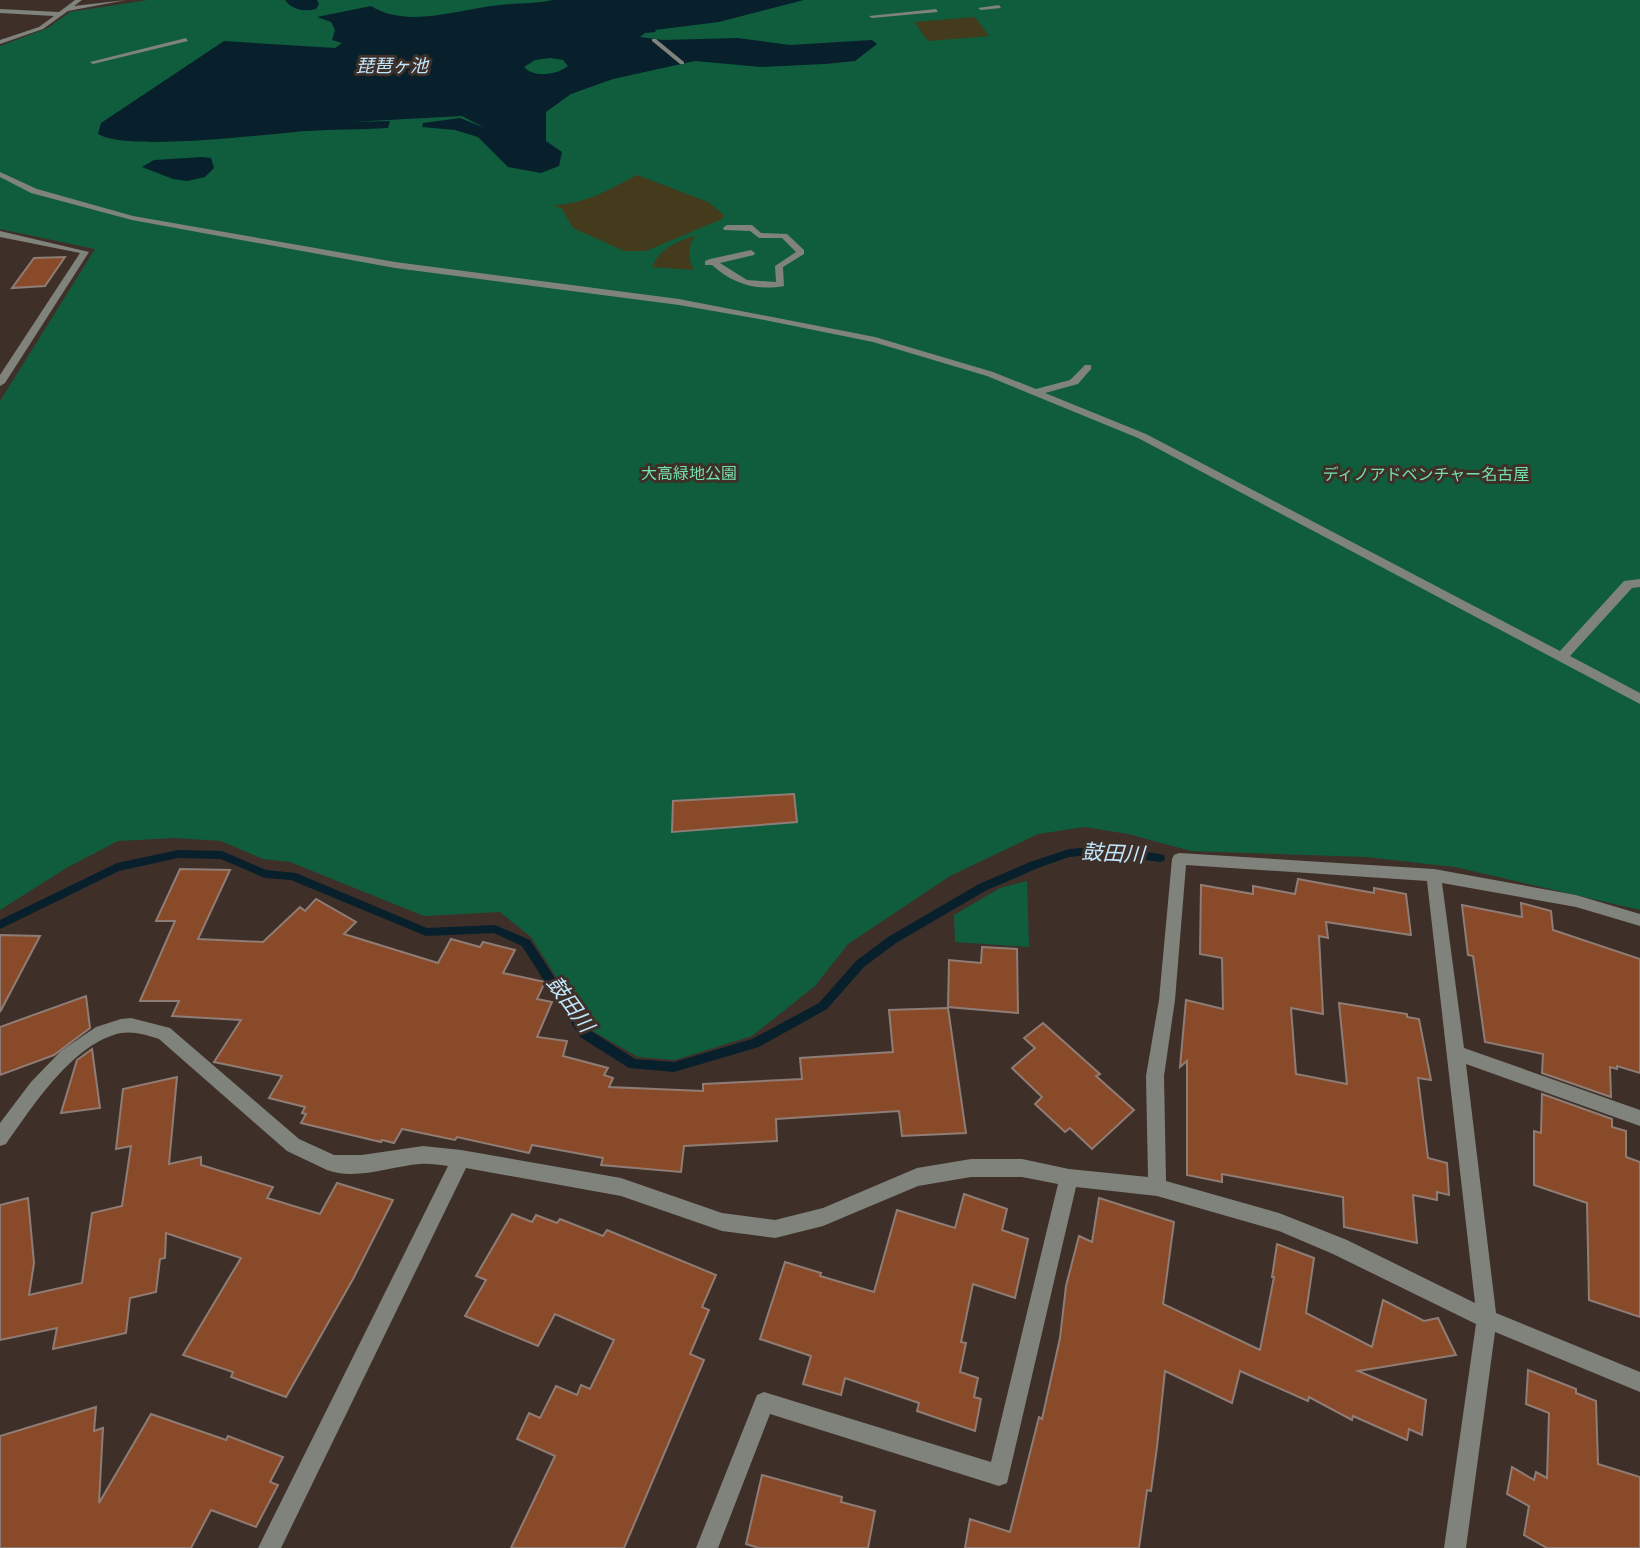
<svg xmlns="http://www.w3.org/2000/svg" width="1640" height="1548" font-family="Overpass,'Noto Sans JP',sans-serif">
  <rect width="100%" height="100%" fill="#3e3029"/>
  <!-- green -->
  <g fill="#0f5d3d">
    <polygon points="148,0 1640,0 1640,910 1455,867 1366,857 1191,851 1128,834 1084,827 1038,834 950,876 848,944 815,986 752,1036 675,1060 638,1057 589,1029 531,937 500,912 424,916 290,862 263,859 221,841 175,838 118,841 68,867 0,910 0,401 95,249 0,229 0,46 48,28 70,12"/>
    <polygon points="1027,881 1029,947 955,942 954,915 1000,888"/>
  </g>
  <!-- sand -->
  <g fill="#433b1b">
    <polygon points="975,17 989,36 928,41 914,22"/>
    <path d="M 637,175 L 708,202 L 724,215 L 722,219 L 646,251 L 624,251 L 573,228 L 562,209 L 554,205 C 586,204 610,189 637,175 Z"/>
    <path d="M 695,236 C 688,247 687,258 694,270 L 652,267 C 658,250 678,240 695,236 Z"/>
  </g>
  <!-- water -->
  <g fill="#07202c" fill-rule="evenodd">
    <path d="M 553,0 L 804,0 L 719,22 L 655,30 L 656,32 L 645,33 L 640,37 L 663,40 L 738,38 L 790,45 L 872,40 L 877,44 L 855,61 L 825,64 L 761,67 L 695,61 L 613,79 L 571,94 L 546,112 L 546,141 L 562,152 L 559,166 L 541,173 L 508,167 L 478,137 L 455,130 L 422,127 L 423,123 L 460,118 L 485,128 L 462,116 L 350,122 L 390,121 L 388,128 C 361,130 334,129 307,131 C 265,134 129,152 98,134 L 101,123 L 224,41 L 335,48 L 342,43 L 332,40 L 335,30 L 331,22 L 317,17 L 371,6 C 407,29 459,9 499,5 C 517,3 534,4 553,0 ZM 550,58 L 563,60 L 568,66 C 557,75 534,78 524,67 L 535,60 Z"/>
    <polygon points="202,157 211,158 214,168 205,177 187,181 173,179 142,167 154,160"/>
  </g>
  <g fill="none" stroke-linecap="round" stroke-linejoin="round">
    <!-- stream -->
    <polygon fill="#07202c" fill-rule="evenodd" points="1103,846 1160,854 1164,855 1165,858 1164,861 1160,862 1103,854 1069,857 1038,868 987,890 896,943 864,967 827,1009 759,1047 674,1072 629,1068 580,1037 522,946 494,933 426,936 291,880 265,878 221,859 178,858 119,871 0,929 0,920 117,863 178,850 222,851 266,870 296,873 427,928 495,925 530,940 588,1029 635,1059 674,1062 752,1039 819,1003 856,961 888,937 979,884 1030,862 1069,849"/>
    <!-- river -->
    <path fill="#07202c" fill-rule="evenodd" d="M 285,0 L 317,0 L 319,4 L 316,9 C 305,12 292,10 285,0 Z"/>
  </g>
  <!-- building -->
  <g fill="#894a2a" stroke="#8f7d75" stroke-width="2">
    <polygon points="65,257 45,286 12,288 34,258"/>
    <polygon points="794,794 797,822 672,832 673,801"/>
    <polygon points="180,869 230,870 198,939 263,942 300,907 305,911 316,899 356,922 344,934 438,963 451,939 480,947 483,942 515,950 503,973 545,982 537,999 552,1002 537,1037 567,1041 563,1056 608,1068 604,1075 613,1078 609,1087 703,1091 703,1084 802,1079 800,1058 893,1052 889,1010 948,1008 966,1133 902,1136 899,1111 776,1119 777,1141 684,1146 681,1172 601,1165 603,1158 532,1145 529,1153 457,1137 455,1140 402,1129 394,1143 382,1140 381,1142 301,1123 306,1114 302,1113 305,1107 269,1098 282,1076 214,1062 241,1020 172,1016 179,1001 140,1001 175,921 156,921"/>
    <polygon points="1298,879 1374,893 1374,888 1406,894 1411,935 1326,922 1328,938 1319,936 1323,1014 1291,1008 1296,1074 1347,1084 1339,1003 1407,1014 1407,1017 1419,1019 1431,1080 1418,1078 1428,1158 1447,1163 1449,1195 1437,1192 1437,1200 1413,1195 1417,1243 1344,1227 1343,1197 1222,1174 1222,1182 1187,1175 1187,1061 1180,1067 1186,1000 1223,1009 1222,958 1200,954 1201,885 1253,894 1253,886 1295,894"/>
    <polygon points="1521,903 1551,911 1553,930 1640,959 1640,1073 1617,1066 1617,1069 1610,1067 1611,1097 1542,1073 1543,1054 1485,1042 1473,956 1468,955 1462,905 1522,917"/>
    <polygon points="0,935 40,936 0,1012"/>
    <polygon points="982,947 1017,949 1018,1013 948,1007 949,960 981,963"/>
    <polygon points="86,996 90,1028 54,1055 0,1075 0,1027"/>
    <polygon points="1043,1023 1100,1074 1096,1076 1134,1110 1092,1149 1070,1128 1065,1132 1035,1104 1042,1097 1012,1068 1035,1048 1024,1038"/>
    <polygon points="92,1049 100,1108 61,1113 77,1060"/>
    <polygon points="177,1077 169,1164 201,1157 201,1165 273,1187 267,1198 320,1214 337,1183 393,1200 353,1279 286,1397 231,1377 233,1372 183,1355 241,1258 166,1233 165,1258 160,1259 156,1292 130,1298 126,1333 53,1349 57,1328 0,1340 0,1205 28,1198 34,1263 29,1295 82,1283 92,1213 122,1206 131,1146 116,1149 123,1089"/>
    <polygon points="1542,1094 1612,1119 1612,1127 1626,1131 1626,1157 1640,1162 1640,1317 1589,1300 1587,1203 1534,1185 1534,1131 1541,1133"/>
    <polygon points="964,1194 1007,1209 1002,1230 1028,1239 1015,1298 973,1284 961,1342 966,1343 960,1372 978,1378 974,1397 981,1399 975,1431 917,1411 919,1403 845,1378 841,1395 803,1384 811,1356 760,1339 785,1262 821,1273 820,1276 874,1292 897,1210 955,1228"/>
    <polygon points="1099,1198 1174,1222 1163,1304 1260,1350 1274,1277 1272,1277 1277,1244 1314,1258 1306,1313 1372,1347 1383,1300 1424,1321 1438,1318 1456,1355 1358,1371 1426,1400 1422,1435 1409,1429 1407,1440 1353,1416 1352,1420 1309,1397 1308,1401 1240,1371 1232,1403 1165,1371 1157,1447 1151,1491 1147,1490 1139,1548 965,1548 970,1519 1010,1532 1039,1417 1042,1419 1060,1338 1066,1286 1079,1236 1092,1242"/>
    <polygon points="512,1214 532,1222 536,1215 557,1223 560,1219 603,1236 607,1230 716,1275 702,1307 709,1310 690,1354 704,1360 624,1548 511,1548 555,1456 517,1439 529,1413 540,1418 556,1386 577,1395 581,1385 590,1389 614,1340 555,1314 538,1346 465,1316 486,1280 476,1276"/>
    <polygon points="1528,1370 1576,1389 1576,1393 1596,1401 1598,1464 1640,1477 1640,1548 1547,1548 1524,1535 1529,1506 1507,1494 1512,1467 1534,1480 1536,1472 1547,1478 1549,1413 1526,1404"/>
    <polygon points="96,1407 94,1431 103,1428 99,1503 151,1414 226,1440 228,1436 283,1457 270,1482 278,1485 256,1527 211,1510 191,1548 0,1548 0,1436"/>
    <polygon points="762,1475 842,1497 841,1502 875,1511 868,1548 759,1548 746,1544"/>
  </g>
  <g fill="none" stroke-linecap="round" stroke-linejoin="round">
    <!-- pedestrian -->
    <g fill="#7f837c" fill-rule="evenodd">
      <polygon points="999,5 1001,8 981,10 978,8"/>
      <polygon points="936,9 938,12 872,18 869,16"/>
      <polygon points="186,38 188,41 93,64 90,62"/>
      <polygon points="652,39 656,39 684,62 684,64 680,64 652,41"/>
      <polygon points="0,172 37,189 133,216 395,262 679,299 875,337 993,372 1036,389 1070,380 1085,365 1091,365 1091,369 1078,384 1045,393 1146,434 1560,651 1624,581 1640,579 1640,587 1632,588 1570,656 1640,693 1640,704 1138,438 987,376 873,342 759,319 679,305 395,268 132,220 31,193 0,177"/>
      <path d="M 727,225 L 752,225 L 761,233 L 787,234 L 804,250 L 804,254 L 783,267 L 784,286 C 756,291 733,284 712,265 L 705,265 L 705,261 L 710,259 L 751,250 L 755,253 L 754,255 L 720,263 L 747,280 L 776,282 L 775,266 L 796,252 L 782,238 L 759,238 L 750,231 L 724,230 L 723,228 Z"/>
    </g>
    <!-- minor -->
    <g fill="#7f837c" fill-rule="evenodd">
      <polygon points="75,0 82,0 74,6 126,0 68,11 43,29 0,44 0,40 39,27 54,16 0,13 0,9 59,12"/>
      <polygon points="0,231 89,252 5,383 0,386 0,375 80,253 0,237"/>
      <path d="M 1179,853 L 1434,869 L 1576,895 L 1640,914 L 1640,926 L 1576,907 L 1442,883 L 1464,1048 L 1640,1110 L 1640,1126 L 1466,1064 L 1496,1313 L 1640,1372 L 1640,1392 L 1495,1332 L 1466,1548 L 1444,1548 L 1476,1324 L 1333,1254 L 1279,1231 L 1157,1196 L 1076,1187 L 1007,1483 L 999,1486 L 770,1414 L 718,1548 L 696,1548 L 757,1395 L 764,1392 L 991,1462 L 1058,1184 L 1022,1177 L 971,1177 L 918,1186 L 823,1226 L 775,1238 L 722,1231 L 621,1196 L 466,1168 L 281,1548 L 258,1548 L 448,1166 C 439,1165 429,1163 420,1164 C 392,1166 355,1181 327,1170 L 287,1151 L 159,1039 C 147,1035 134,1031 121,1033 C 73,1043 33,1106 6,1144 L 0,1146 L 0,1123 L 31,1082 L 61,1051 L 96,1027 L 121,1019 L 131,1018 L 170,1028 L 299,1139 L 334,1155 L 362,1155 L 423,1146 L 461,1150 L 621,1178 L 722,1213 L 775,1220 L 823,1208 L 917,1168 L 971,1159 L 1022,1159 L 1069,1169 L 1148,1177 L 1146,1076 L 1159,1000 L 1172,859 L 1174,855 ZM 1186,865 L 1427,881 L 1475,1303 L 1347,1240 L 1279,1213 L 1166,1181 L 1164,1076 L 1175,1000 Z"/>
    </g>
  </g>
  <g text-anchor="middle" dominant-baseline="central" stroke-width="6" stroke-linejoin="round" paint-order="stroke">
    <!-- far-park labels -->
    <g font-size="16" fill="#75e0aa" stroke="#3e3029">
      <text x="689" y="475">大高緑地公園</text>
      <text x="1426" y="476">ディノアドベンチャー名古屋</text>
    </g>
    <!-- far-water labels -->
    <g font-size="18" font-style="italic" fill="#c1e7fe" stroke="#3e3029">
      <text x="392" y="67">琵琶ヶ池</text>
    </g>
    <!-- water labels -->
    <g font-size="21" font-style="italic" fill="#c1e7fe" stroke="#3e3029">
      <text transform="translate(1113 855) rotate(3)">鼓田川</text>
      <text transform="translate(569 1005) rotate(54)">鼓田川</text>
    </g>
  </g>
</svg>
